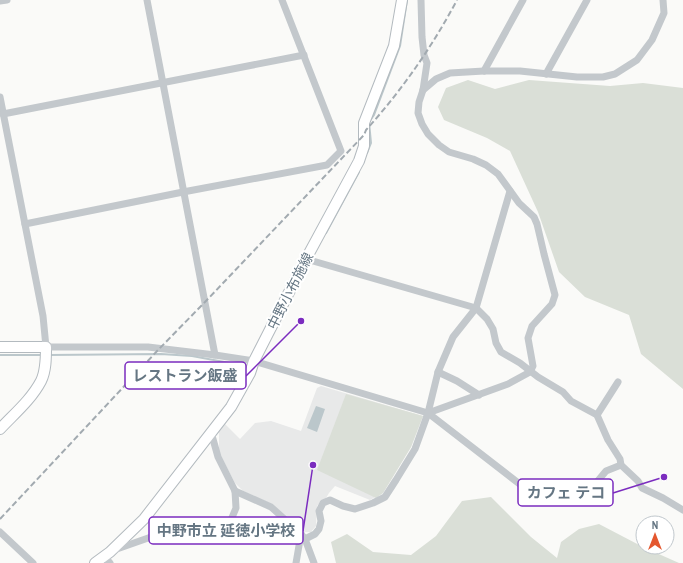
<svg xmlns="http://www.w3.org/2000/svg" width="683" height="563" font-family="'Archivo Narrow','Noto Sans JP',sans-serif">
  <rect width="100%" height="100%" fill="#fafaf8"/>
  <!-- built -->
  <polygon fill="#e8e9e9" points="321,386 423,416 411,447 383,493 370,500 335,486 329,493 326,498 320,502 317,506 316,526 311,532 303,532 272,504 243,491 235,483 219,453 219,428 223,422 240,439 255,423 271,421 301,431 317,388"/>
  <!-- green -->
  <g fill="#dadfd7">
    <polygon points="468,80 495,89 529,80 610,86 643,83 683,88 683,389 641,354 629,315 585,297 559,272 538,212 510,151 487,138 444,120 438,107 446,88"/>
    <polygon points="346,394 423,416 411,447 383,493 376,498 317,470"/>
    <polygon points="491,497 531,537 557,558 561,542 579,529 599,524 643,547 679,563 336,563 331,542 347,534 373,552 411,555 436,536 462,501"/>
  </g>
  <!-- water -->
  <polygon fill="#bbc7cb" points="316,406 325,409 317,432 307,428"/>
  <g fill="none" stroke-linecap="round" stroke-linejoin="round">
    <!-- stream -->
    <g stroke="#bbc7cb" stroke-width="2">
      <polyline points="367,153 371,143 369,122 374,115 400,46 407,0"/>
      <polyline points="326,233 359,172"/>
      <polyline points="298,285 310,263"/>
      <polyline points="0,355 42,355"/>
      <polyline points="49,355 161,354 192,356 246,366"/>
    </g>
    <!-- secondary casing -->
    <g stroke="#b3babf" stroke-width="12">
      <g id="secondary">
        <path d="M 0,347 L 46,347 C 46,358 46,371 41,381 C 31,400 14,414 0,429"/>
        <polyline points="95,563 110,552 144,519 231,407 250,373 254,361 306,259 359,161 364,146 364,123 394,46 402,0"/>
      </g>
    </g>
    <!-- street -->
    <g stroke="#c3c8cc" stroke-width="7">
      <polyline points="147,0 215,355"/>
      <polyline points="421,0 422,37 424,55 427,63 423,90 419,102 418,113 422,124 428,134 439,145 449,152 473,159 486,165 498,174 519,203 534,217 537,224 544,254 555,295 552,304 532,326 528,338 533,366 530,372 508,384 428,413"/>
      <polyline points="0,1 7,0"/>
      <polyline points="484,71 523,0"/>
      <polyline points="546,74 587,0"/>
      <polyline points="423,90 436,79 450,73 484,71 520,71 577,77 603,77 615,74 637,60 652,40 664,13 663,0"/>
      <polyline points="0,97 43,316 46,347 148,347 215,355 254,361 428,413 539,499 548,502 582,500 606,471 621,465"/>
      <polyline points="3,114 304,55"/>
      <polyline points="25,224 183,192 327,165 341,151 282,0"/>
      <polyline points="306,259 476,308 487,319 493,329 496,343 501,352 520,363 538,377 563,392 571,401 597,415 608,440 620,459 621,465 638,481 642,488 663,498 683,510"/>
      <polyline points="438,372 457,381 479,395"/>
      <polyline points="597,415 618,382"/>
      <polyline points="235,491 271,507 301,534 305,539 314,563"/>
      <polyline points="0,532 33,563"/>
      <polyline points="305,539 315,534 319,529 321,521 319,511 323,503 330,500 343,506 355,509 373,503 385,497 396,480 415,449 428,413 438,372 453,337 476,308 510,191"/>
      <polyline points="114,550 151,537 210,534 222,530 231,520 236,508 235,491 218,457 211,432"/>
      <polyline points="104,556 110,563"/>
      <polyline points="296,563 301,534"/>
    </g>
    <!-- secondary -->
    <use href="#secondary" stroke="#fff" stroke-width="10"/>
    <!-- rail -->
    <path stroke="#a2aab0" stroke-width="2" stroke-dasharray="6 3" stroke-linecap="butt" d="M 0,519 L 159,349 L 205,302 L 364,135 L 366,130 C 402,90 432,47 457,0"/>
  </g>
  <g text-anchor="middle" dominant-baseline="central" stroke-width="4" stroke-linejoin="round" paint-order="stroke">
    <!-- street labels -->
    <g font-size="14" fill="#657683" stroke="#fff">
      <text transform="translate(290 291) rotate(-63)">中野小布施線</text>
    </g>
  </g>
  <!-- callouts -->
  <path fill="none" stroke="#7b2cbf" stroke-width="1.5" d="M301 321L246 376M664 477L613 493M313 465L303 531"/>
  <g fill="#7b2cbf" stroke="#fff" stroke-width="1.5">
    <circle cx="301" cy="321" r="4"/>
    <circle cx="664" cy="477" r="4"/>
    <circle cx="313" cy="465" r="4"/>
  </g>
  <g fill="#fff" stroke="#7b2cbf" stroke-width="1.5">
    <rect x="125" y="362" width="121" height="27" rx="4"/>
    <rect x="518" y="479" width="95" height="27" rx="4"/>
    <rect x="149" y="517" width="154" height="27" rx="4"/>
  </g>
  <g font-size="15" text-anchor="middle" font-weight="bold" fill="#657683">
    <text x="185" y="381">レストラン飯盛</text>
    <text x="566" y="498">カフェ テコ</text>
    <text x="226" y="536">中野市立 延徳小学校</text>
  </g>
  <!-- north arrow -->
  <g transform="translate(655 535)"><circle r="19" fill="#ffffff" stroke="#c1c8cd"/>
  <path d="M0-3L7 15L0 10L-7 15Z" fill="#e4572e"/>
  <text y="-6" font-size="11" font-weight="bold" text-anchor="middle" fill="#657683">N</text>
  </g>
</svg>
